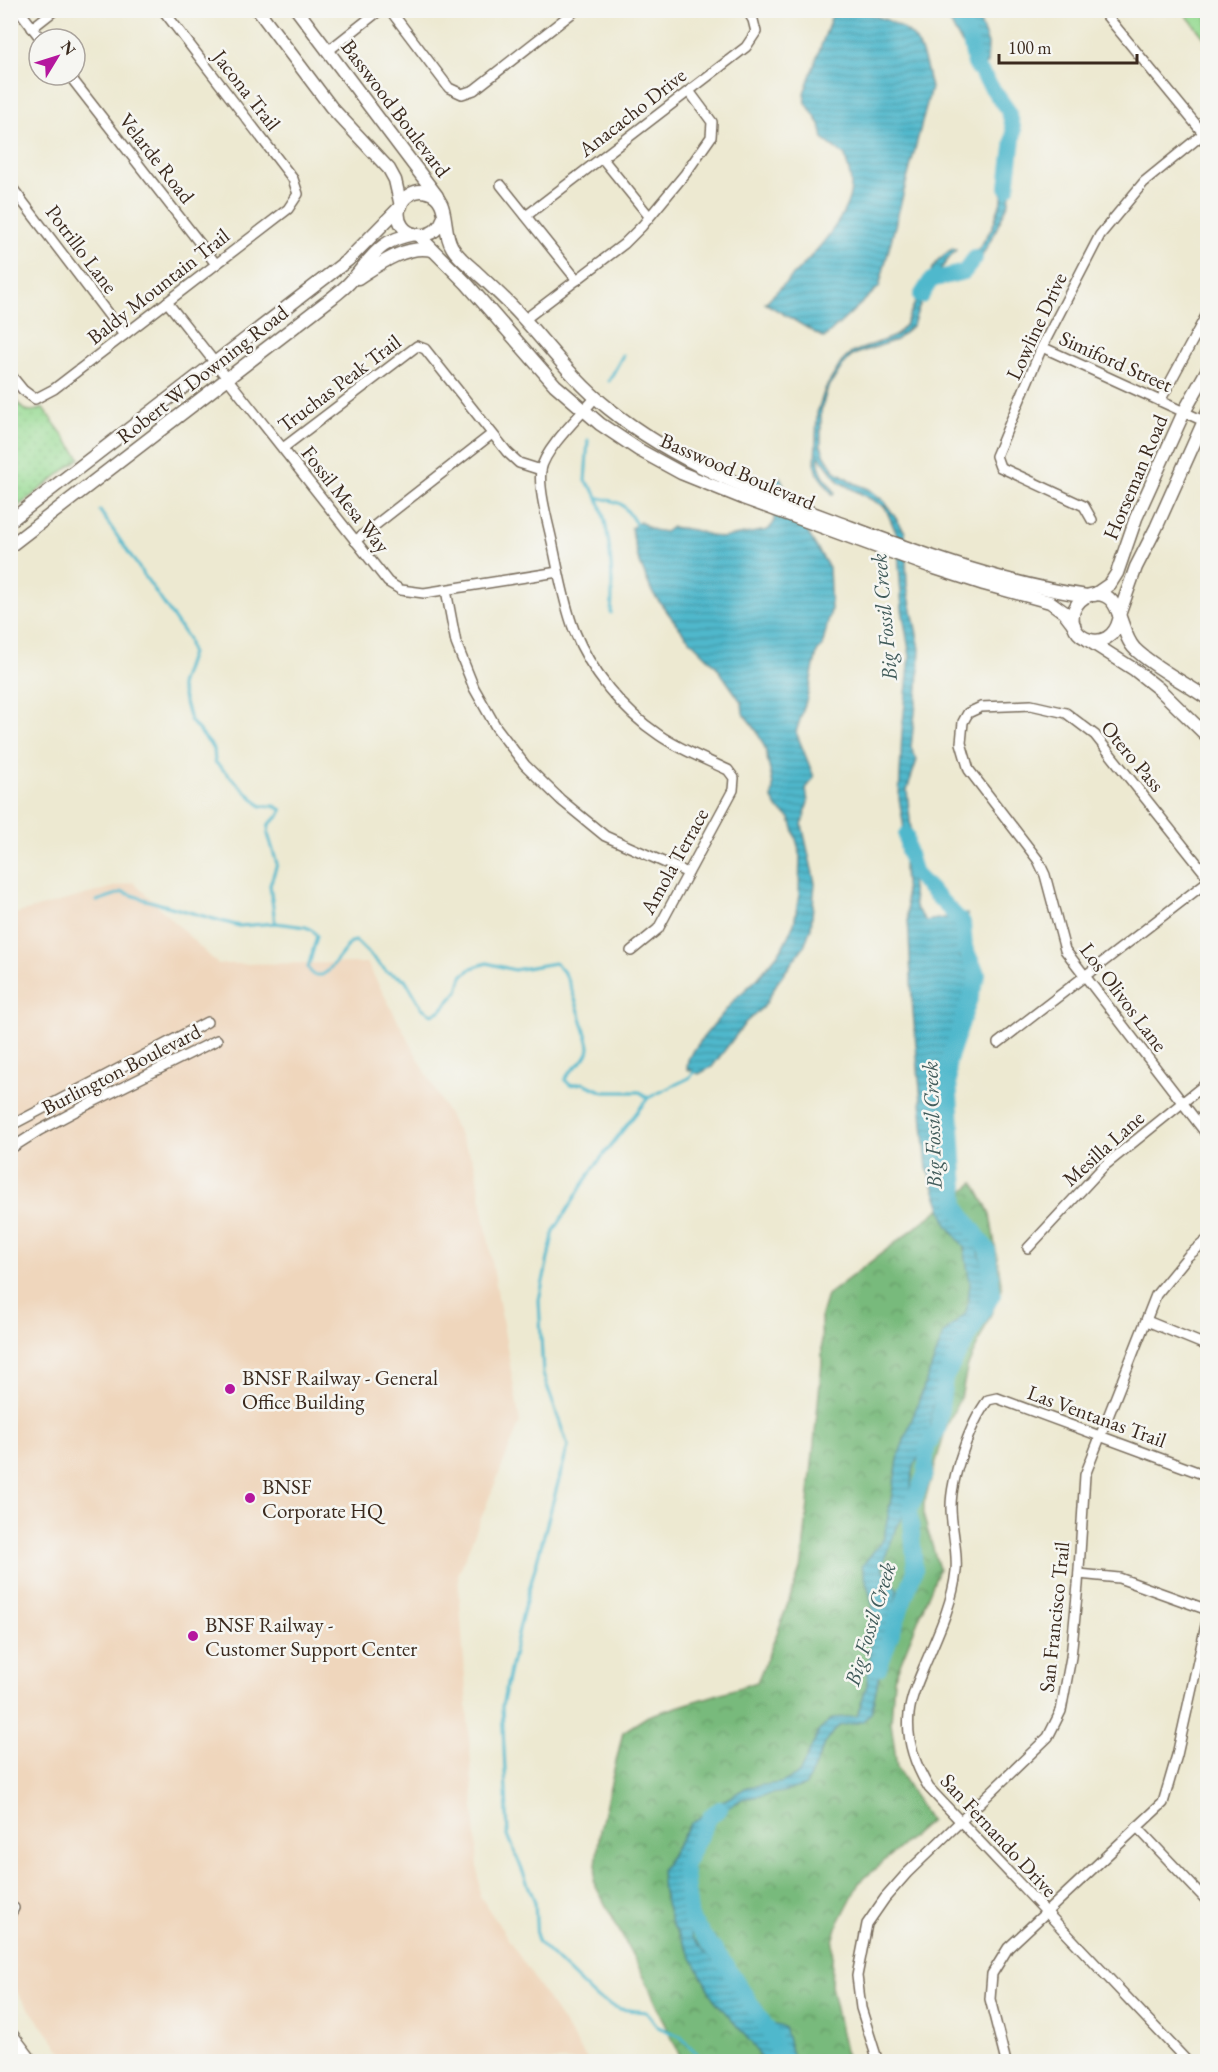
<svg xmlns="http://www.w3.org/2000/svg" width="1218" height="2072" font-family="'EB Garamond',serif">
  <defs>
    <pattern id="grass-tufts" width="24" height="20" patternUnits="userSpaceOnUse" patternTransform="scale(1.5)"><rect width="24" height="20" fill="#96da92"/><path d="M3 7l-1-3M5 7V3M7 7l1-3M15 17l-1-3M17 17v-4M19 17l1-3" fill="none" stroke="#82bb7d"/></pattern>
    <pattern id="forest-crowns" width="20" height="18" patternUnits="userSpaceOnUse" patternTransform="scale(1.5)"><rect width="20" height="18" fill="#78ba7c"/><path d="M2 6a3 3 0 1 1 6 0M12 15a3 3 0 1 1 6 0" fill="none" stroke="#649765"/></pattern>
    <pattern id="park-dots" width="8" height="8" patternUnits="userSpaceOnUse" patternTransform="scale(1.5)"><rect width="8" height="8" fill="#96da92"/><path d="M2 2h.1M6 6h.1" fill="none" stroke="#82bb7d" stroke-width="1.8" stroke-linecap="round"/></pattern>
    <pattern id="water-rules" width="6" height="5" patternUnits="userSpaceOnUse" patternTransform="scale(1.5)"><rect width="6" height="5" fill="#4fb8cc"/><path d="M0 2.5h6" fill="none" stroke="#4396a5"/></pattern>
  </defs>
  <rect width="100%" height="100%" fill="#f6f6f2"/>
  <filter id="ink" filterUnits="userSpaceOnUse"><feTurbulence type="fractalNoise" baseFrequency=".0167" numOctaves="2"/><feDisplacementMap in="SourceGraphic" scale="12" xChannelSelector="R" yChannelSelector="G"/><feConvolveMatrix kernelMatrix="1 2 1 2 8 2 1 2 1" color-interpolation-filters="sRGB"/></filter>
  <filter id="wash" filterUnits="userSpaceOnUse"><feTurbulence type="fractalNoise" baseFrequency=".008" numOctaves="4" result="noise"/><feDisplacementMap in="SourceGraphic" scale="24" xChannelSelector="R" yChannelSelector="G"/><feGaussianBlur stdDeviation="1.35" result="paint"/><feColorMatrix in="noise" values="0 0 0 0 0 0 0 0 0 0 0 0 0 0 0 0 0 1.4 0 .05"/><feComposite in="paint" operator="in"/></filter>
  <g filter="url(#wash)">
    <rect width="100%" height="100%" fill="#ede9d1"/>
    <!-- built -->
    <polygon fill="#efd6bc" points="133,882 218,964 367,963 475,1164 520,1422 458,1575 480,1896 588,2061 69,2061 11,1985 11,915"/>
    <!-- grass -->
    <polygon fill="url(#grass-tufts)" stroke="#688258" stroke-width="1.5" points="1183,11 1207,11 1207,41"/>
    <!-- forest -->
    <polygon fill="url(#forest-crowns)" stroke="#5a724d" stroke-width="1.5" points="974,1183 990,1214 1002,1289 967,1368 962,1393 945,1431 924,1503 924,1518 939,1569 894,1679 891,1722 897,1768 930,1821 859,1883 838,1924 833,1941 831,1985 847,2061 682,2061 646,1981 594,1883 600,1830 623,1732 648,1716 757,1682 778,1631 802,1564 822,1363 821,1315 827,1295"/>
    <!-- park -->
    <path fill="url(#park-dots)" stroke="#688258" stroke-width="1.5" d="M 11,389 C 19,404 21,417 43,408 L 80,458 L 11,512 Z"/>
    <!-- water -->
    <g fill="url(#water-rules)" stroke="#457175" stroke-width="1.5">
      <path d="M 834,10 C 859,10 888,16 909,33 C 923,44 927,71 931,88 L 879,287 L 824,338 L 765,303 C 791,277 852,223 851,184 C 851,175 847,165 845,156 L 823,139 L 820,124 L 806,103 L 804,93 Z"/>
      <path d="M 945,11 L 976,11 L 988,44 L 987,64 L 981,64 C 963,49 954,32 945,11 Z"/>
      <polygon points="1009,165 1013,168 1009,202 993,236 981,258 966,276 957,278 965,260 980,247 992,228 1002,199 1004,174"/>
      <path d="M 953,248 L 956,250 L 935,276 L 919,307 L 913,325 L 896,340 L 853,355 L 843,365 L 827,390 L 821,411 L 821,445 L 824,454 L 835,471 L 856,484 L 869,489 L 885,502 L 905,532 L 907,586 L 920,649 L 918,687 L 911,747 L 917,760 L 907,790 L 911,829 L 911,881 L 915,907 L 926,921 L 967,914 C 969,929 962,942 959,956 L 974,972 L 967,985 L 966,1005 L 949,1074 L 946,1153 L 954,1215 L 977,1244 L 990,1292 L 984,1307 L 943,1375 L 933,1407 L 930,1435 L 914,1466 L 908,1505 L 891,1540 L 882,1567 L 898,1589 L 871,1713 L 862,1722 L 839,1726 L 827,1740 L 806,1785 L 783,1792 L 742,1799 L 723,1811 L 694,1835 L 681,1868 L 683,1901 L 692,1937 L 729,1977 L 736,1991 L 768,2023 L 784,2027 L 794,2061 L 762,2061 L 754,2046 L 713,1998 L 687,1948 L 672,1924 L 663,1893 L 661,1871 L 690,1824 L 725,1800 L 747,1787 L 781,1783 L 799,1774 L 819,1731 L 833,1718 L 857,1716 L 867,1685 L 873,1606 L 862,1566 L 884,1538 L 899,1454 L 944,1333 L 966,1313 L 970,1284 L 964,1247 L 947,1225 L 927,1168 L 912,1000 L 909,934 L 904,870 L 904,829 L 899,798 L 902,732 L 910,656 L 902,609 L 897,535 L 885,507 L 839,482 L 819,456 C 817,470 827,481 835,492 L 833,495 L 819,476 L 815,466 L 817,413 L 825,389 L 841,363 L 851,353 L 895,336 L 905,325 L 925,280 L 939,259 Z"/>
      <polygon points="780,477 805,528 829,568 831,610 822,647 817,652 807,698 796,732 814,777 806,789 808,802 802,825 815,883 811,928 804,946 777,983 765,1005 746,1022 712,1067 699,1074 687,1069 688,1059 701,1040 735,999 758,978 781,950 794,924 799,895 800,853 790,818 778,809 772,799 773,785 765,748 756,730 743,713 742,703 716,666 685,635 652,592 638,558 631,528 640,522 653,530 665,532 672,527 693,530 721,538 768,530 774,523 774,479"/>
    </g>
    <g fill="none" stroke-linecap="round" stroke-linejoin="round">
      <!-- stream -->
      <g stroke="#4fb8cc" stroke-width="3">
        <polyline points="609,381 623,355"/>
        <path d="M 588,440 L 585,481 C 588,484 592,488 594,491 C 610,518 614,582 611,613"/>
        <path d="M 596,497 C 627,504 621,502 638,527"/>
        <polyline points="100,511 188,639 191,653 180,685 190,720 214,749 215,762 261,806 275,806 282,810 279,816 269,824 268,834 277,864 270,885 275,922"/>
        <path d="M 97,901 L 123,892 L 146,900 L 239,926 L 276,923 L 306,927 L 313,931 L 317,936 L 308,968 L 313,975 L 322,975 L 328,971 L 351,942 L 356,941 L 387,972 L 405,979 L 422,1008 L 432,1014 L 440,1011 L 458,991 L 462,976 L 472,968 L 487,963 L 514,970 L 555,963 C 560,967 564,972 567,978 C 571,985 589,1041 589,1047 C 589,1062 569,1067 565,1080 L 570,1085 L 583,1083 L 604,1092 L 640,1092 L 648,1098"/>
        <polyline points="697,1069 689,1078 648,1098 594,1167 554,1231 539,1300 543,1374 568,1446 522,1616 502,1706 508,1835 535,1902 537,1941 596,1998 620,2009 646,2012 658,2027 680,2036 705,2062"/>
      </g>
      <!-- river -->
      <g stroke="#4fb8cc" stroke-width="16">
        <polyline points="957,10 970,41 975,64 1009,112 1014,131 1007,187"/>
        <polyline points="921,296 931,280 964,272 975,258"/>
        <polyline points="879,1668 915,1570 910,1510 925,1474 927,1447 938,1430 945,1378 993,1294 988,1250 957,1207 948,1063 978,975 965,948 963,923 915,874 908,851 906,835"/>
        <polyline points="720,1809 711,1815 684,1866 691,1920 721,1958 773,2037 780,2062"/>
      </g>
    </g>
  </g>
  <g filter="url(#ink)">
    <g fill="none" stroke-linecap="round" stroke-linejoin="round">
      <!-- street casing -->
      <g stroke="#796d5d" stroke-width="12">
        <g id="street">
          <polyline points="19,10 41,39"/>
          <polyline points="390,10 449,88 462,94 474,90 576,10"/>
          <polyline points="1102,10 1208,139"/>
          <polyline points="32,28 55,10"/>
          <polyline points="328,51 380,10"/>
          <polyline points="69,75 216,264"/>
          <polyline points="602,158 649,216"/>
          <polyline points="10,185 124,335"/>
          <polyline points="501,185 577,280"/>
          <polyline points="526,216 746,47 756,32 753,20 747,10"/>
          <polyline points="167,302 388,582 401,590 424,593 558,572"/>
          <polyline points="524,320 624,244 642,226 685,174 711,137 712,122 689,91"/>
          <polyline points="1042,347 1208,423"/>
          <polyline points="10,374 23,390 35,399 54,389 288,209 298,194 293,179 163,10"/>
          <path d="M 595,398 C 581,415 545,448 541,470 C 538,490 549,526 553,546 C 559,574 564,604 574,630 C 591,672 622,710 659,735 C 679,749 705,759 728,770 L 734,778 L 733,790 L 658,929 L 631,951"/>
          <polyline points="1160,401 1208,312"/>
          <polyline points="283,448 417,346 425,349 507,452 519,463 541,470"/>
          <polyline points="1092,520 1084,506 1000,467 996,456 1042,347 1100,235 1144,182 1203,134"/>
          <polyline points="355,541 492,434"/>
          <polyline points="446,590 456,643 474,688 496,727 525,765 561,800 605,836 688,873"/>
          <polyline points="1208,877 1095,735 1066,713 1031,705 981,707 968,713 963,722 961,743 969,770 1038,860 1045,875 1065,950 1208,1136"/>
          <polyline points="998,1043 1208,881"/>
          <polyline points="10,1126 207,1022"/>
          <polyline points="10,1149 40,1130 85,1106 217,1040"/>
          <polyline points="1028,1248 1104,1166 1208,1082"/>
          <polyline points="1147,1321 1208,1346"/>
          <polyline points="1079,1574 1119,1578 1208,1610"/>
          <polyline points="1137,1827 1208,1902"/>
          <polyline points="10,1915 14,1908"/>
          <polyline points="878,2062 861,2008 857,1976 867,1924 885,1898 907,1873 1048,1737 1061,1711 1071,1657 1078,1585 1085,1475 1156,1295 1188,1256 1208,1239"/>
          <polyline points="1006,2062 990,1999 992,1974 1008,1948 1163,1803 1177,1755 1208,1616"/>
          <path d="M 1188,2062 L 929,1788 C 915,1765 906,1741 909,1714 C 911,1696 919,1679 926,1662 C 938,1634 953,1602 956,1571 C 958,1550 951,1528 951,1507 C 951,1478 970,1423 988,1400 L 997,1398 L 1208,1476"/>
        </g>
      </g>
      <!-- secondary casing -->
      <g stroke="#796d5d" stroke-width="15">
        <g id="secondary">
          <polyline points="258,10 331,107 389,169 395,180 401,206"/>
          <polyline points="297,10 437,196"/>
          <path d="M 443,219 C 433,246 394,237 399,209 C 401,203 404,198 409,195 C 415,191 421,190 427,192 C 451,198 441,230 452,247 C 457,256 466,263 474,270 C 490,285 508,301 523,318 C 551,349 575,382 608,408 C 680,466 764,495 850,527 C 928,556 1005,584 1087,596"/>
          <polyline points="418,235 467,284 555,385 600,424 639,450 681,473 743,498 935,568 984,584 1050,602 1064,612 1074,625"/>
          <path d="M 358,278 C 378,265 406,244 432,250"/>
          <polyline points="10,521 348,260 400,207"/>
          <path d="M 10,546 L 333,297 C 339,292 346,287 351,281 C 374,256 377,241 414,234"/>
          <polyline points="1094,595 1110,584 1117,573 1136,518 1184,412 1208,369"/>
          <polyline points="1119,615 1136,567 1156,528 1208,412"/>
          <path d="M 1119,620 C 1110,656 1064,640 1074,610 C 1077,603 1083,597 1090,595 C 1123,587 1118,633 1135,649 C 1153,667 1186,683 1208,699"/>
          <polyline points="1088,640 1135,670 1159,689 1208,737"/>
          <polyline points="10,2033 32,2062"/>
        </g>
      </g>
      <!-- street -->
      <use href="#street" stroke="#fff" stroke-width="9"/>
      <!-- secondary -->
      <use href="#secondary" stroke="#fff" stroke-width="12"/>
    </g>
  </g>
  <!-- markers -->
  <g fill="#b5179e" stroke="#f6f6f2" stroke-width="2">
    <circle cx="230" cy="1389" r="6"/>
    <circle cx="250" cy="1498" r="6"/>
    <circle cx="193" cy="1636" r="6"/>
  </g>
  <g text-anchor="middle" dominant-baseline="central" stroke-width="5" stroke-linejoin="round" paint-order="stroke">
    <!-- street labels -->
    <g font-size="21" fill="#3b2a1e" stroke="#f6f6f2">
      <text transform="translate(247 90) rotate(52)">Jacona Trail</text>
      <text transform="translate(396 108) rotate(53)">Basswood Boulevard</text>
      <text transform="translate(632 112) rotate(-38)">Anacacho Drive</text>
      <text transform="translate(157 158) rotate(52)">Velarde Road</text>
      <text transform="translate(82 249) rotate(53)">Potrillo Lane</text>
      <text transform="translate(158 286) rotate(-38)">Baldy Mountain Trail</text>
      <text transform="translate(1036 326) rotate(-65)">Lowline Drive</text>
      <text transform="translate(1116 361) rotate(24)">Simiford Street</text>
      <text transform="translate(202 374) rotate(-38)">Robert W Downing Road</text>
      <text transform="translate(339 383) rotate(-37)">Truchas Peak Trail</text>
      <text transform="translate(738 471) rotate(23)">Basswood Boulevard</text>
      <text transform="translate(1135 477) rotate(-67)">Horseman Road</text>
      <text transform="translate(346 499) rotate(52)">Fossil Mesa Way</text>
      <text transform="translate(1133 756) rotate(50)">Otero Pass</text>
      <text transform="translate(674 861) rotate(-61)">Amola Terrace</text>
      <text transform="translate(1124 997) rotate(53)">Los Olivos Lane</text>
      <text transform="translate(121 1069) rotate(-27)">Burlington Boulevard</text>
      <text transform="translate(1103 1148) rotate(-42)">Mesilla Lane</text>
      <text transform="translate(1097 1416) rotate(20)">Las Ventanas Trail</text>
      <text transform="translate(1054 1617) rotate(-84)">San Francisco Trail</text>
      <text transform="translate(999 1835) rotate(47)">San Fernando Drive</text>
    </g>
    <!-- poi labels -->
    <g font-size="21" fill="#3b2a1e" stroke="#f6f6f2" text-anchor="start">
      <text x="242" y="1377">BNSF Railway - General<tspan x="242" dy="24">Office Building</tspan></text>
      <text x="262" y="1486">BNSF<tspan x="262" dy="24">Corporate HQ</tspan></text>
      <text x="205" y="1624">BNSF Railway -<tspan x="205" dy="24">Customer Support Center</tspan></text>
    </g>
    <!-- water labels -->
    <g font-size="22" font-style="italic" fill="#425c5b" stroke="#f6f6f2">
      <text transform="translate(884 617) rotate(-95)">Big Fossil Creek</text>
      <text transform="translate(932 1125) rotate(-92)">Big Fossil Creek</text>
      <text transform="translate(870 1624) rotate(-73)">Big Fossil Creek</text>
    </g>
  </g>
  <!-- margin -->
  <rect width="1218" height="2072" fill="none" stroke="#f6f6f2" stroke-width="36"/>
  <!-- north arrow -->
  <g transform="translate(57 57) rotate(52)"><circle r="28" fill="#f6f6f2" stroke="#aba49d" stroke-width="1.5"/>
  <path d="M0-4.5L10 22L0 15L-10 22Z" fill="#b5179e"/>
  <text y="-9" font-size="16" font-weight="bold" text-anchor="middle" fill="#3b2a1e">N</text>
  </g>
  <!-- scale -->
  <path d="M999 54v9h138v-9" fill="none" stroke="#3b2a1e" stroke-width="3"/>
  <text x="1008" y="54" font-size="18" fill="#3b2a1e" stroke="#f6f6f2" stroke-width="4.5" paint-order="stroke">100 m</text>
</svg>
